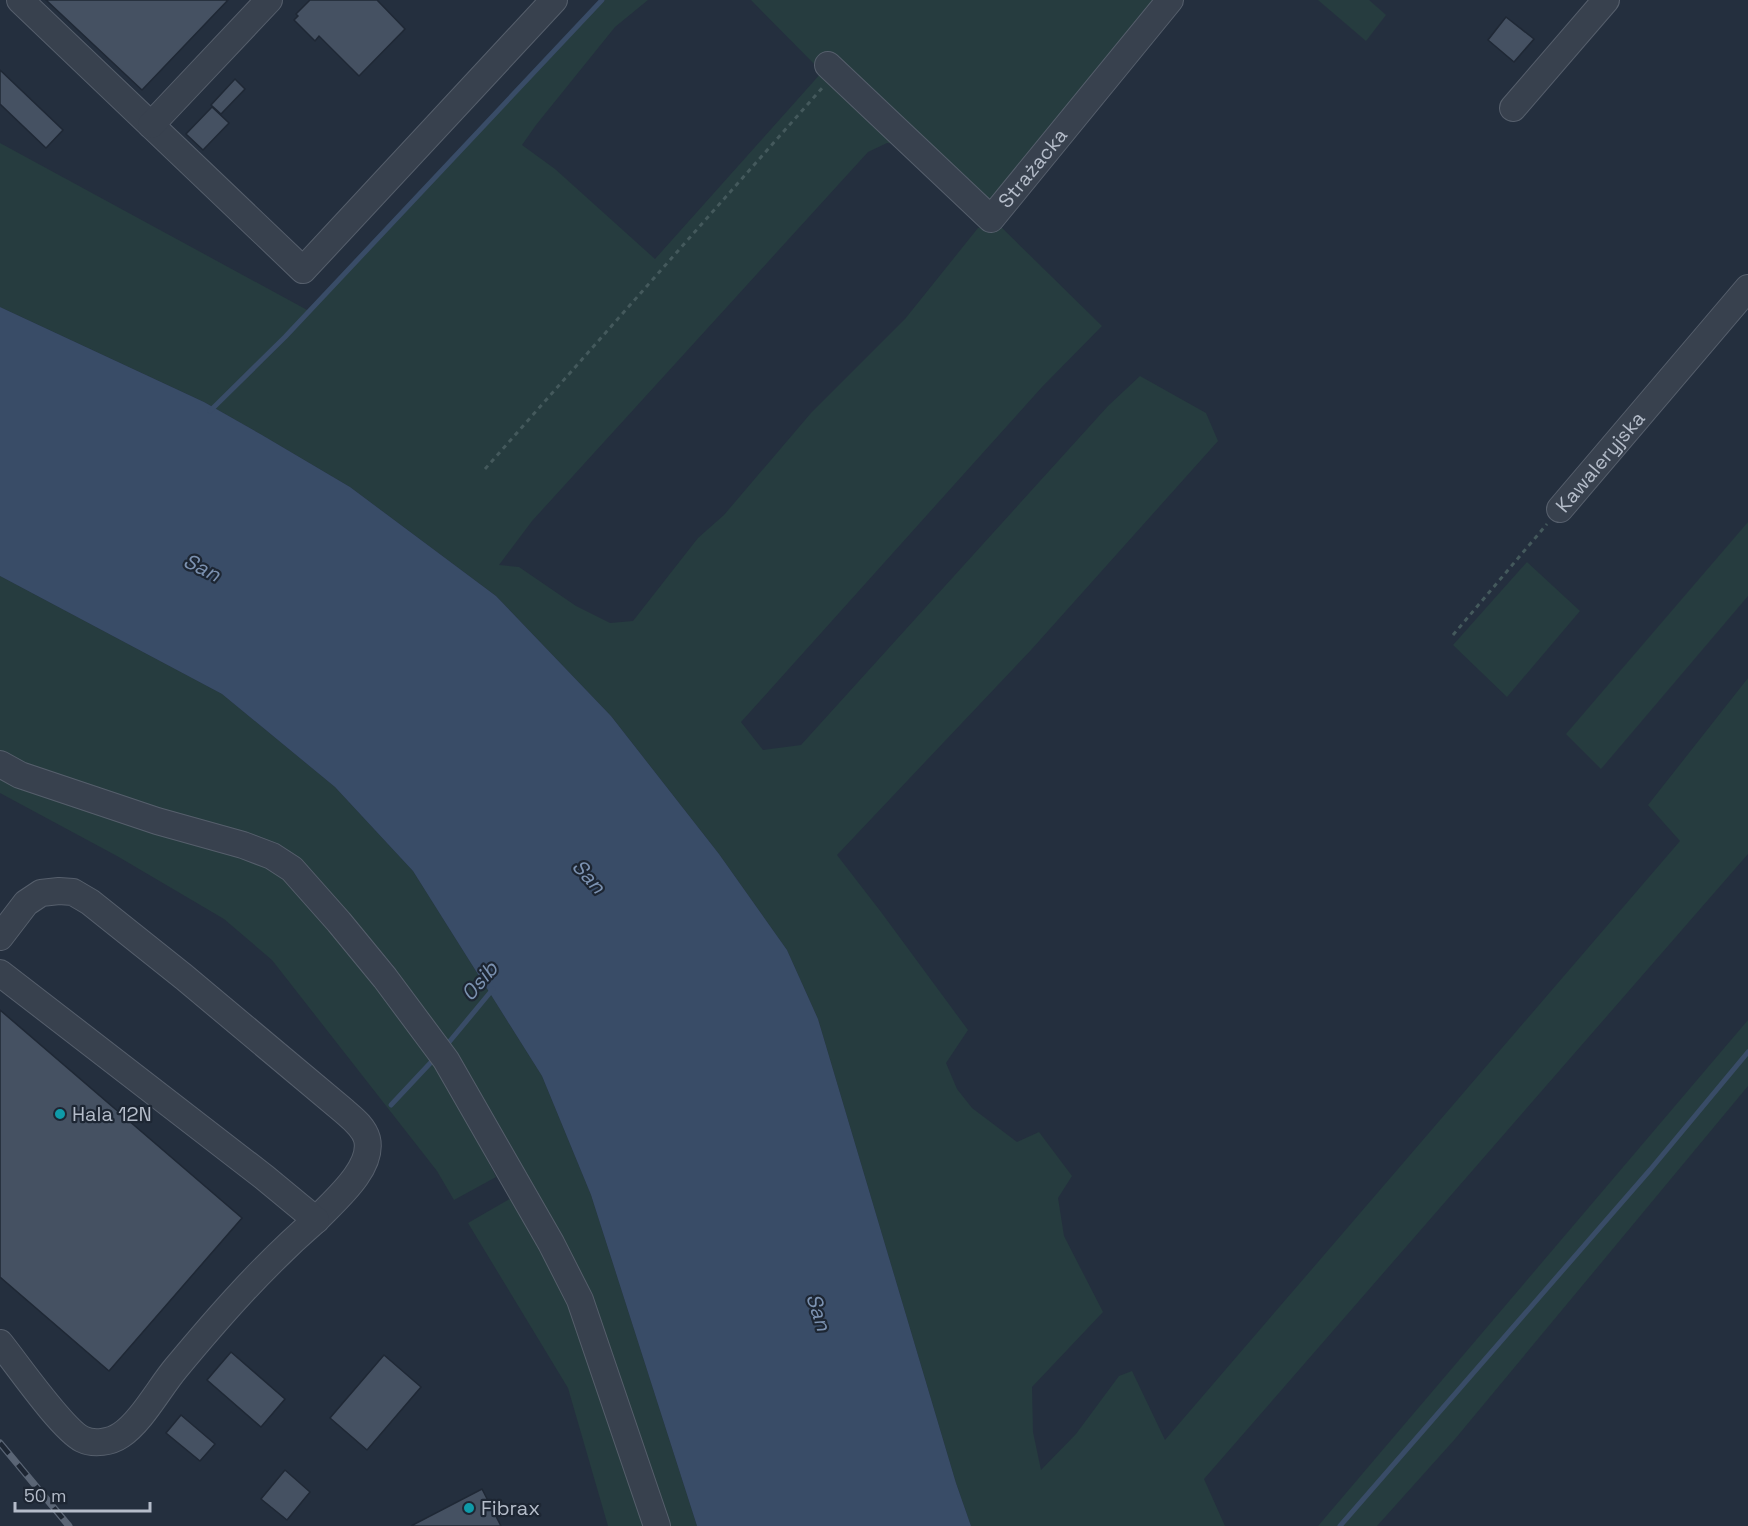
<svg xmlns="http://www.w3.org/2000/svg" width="1748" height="1526" font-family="'Space Grotesk',sans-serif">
  <rect width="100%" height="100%" fill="#242f3e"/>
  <!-- green -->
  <g fill="#263c3f">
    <polygon points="605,0 648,0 615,27 536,125 522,145 555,169 655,259 822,72 751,0 1156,0 989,204 896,144 887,143 868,152 532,521 499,565 519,567 576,606 610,623 633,621 698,538 724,515 811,413 905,319 978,228 997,223 1102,326 1042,387 741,722 763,750 801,745 1108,406 1140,376 1206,413 1218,441 1031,650 837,855 881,912 968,1030 946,1063 957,1089 972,1108 1017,1142 1039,1132 1072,1176 1058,1198 1064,1236 1103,1312 1032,1387 1033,1432 1041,1470 1076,1434 1119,1376 1132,1371 1165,1440 1680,841 1648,805 1748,678 1748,854 1204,1479 1225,1526 971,1526 956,1483 818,1019 787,950 719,854 611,716 496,596 350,487 262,435 204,402 0,307 0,143 309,311"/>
    <polygon points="1318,0 1369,0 1386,15 1366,41"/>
    <polygon points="1748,522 1748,596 1601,769 1566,734"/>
    <polygon points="1527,562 1580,611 1507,697 1453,645"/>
    <polygon points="0,576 222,694 335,787 413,871 542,1076 591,1195 697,1526 608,1526 568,1388 468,1223 532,1186 501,1131 392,964 299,867 0,754"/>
    <polygon points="0,776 271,863 319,911 446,1078 496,1177 454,1200 437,1171 272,960 224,919 117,856 0,793"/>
    <polygon points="1748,1020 1748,1086 1455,1439 1377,1526 1318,1526"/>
  </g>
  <!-- water -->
  <polygon fill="#394c67" points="0,307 204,402 262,435 350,487 496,596 611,716 719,854 787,950 818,1019 956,1483 971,1526 697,1526 591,1195 542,1076 413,871 335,787 222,694 0,576"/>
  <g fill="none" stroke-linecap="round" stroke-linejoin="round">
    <!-- stream -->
    <g stroke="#394c67" stroke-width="5">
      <polyline points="210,411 285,337 602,0"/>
      <polyline points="445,1047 493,989"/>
      <polyline points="391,1105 435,1058"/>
      <polyline points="1340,1526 1650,1170 1748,1052"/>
    </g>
  </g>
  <!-- building -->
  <g fill="#455162" stroke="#1f2835" stroke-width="1.5">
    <polygon points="46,0 228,0 142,90"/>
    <polygon points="310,0 377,0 405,29 359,76 319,36 315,41 294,20 298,16 296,14"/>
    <polygon points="1506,17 1534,39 1514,62 1488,40"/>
    <polygon points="0,70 63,130 46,148 0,104"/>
    <polygon points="235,79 245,89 221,114 211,105"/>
    <polygon points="212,107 229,123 203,150 186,134"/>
    <polygon points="0,1010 242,1218 109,1371 0,1277"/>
    <polygon points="231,1352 285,1399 261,1427 207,1380"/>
    <polygon points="384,1355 421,1387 367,1450 330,1418"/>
    <polygon points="181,1415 215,1444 200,1461 166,1433"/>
    <polygon points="285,1470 310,1492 287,1520 261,1499"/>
    <polygon points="482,1489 501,1526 411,1526"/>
  </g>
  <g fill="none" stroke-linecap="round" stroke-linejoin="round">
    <!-- minor casing -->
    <g stroke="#565f6c" stroke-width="28">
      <g id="minor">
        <polyline points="20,0 303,270 554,0"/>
        <path id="s1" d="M 828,65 L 991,219 L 1170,0"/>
        <polyline points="1513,108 1606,0"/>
        <polyline points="151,125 269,0"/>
        <path id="s2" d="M 1560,509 L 1748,288"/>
        <polyline points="0,764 20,775 157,821 243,845 272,856 292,869 339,922 385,978 446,1060 551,1243 580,1300 657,1526"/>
        <path d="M 0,937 L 26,903 L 41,893 L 59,891 L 73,892 L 90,902 L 184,977 L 344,1111 C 352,1118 364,1127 367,1139 C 374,1168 334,1201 316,1220"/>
        <path d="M 0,973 L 264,1177 L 316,1220 C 264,1265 220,1315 176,1368 C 160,1387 141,1422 121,1435 C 111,1442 94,1445 82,1439 C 61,1428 17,1364 0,1343"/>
      </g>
    </g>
    <!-- path -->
    <g stroke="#44595c" stroke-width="3" stroke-dasharray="4.5 4.5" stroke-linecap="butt">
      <polyline points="485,469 823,87"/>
      <polyline points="1453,635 1547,524"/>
    </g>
    <!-- minor -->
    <use href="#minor" stroke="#38414e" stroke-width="26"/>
    <!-- rail casing -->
    <g stroke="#5a6575" stroke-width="7">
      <polyline id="rail" points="0,1443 69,1526"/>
    </g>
    <!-- rail -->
    <use href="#rail" stroke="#1d2633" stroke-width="4.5" stroke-dasharray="14" stroke-linecap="butt"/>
  </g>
  <!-- markers -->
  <g fill="#0f9aa8" stroke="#1d2633" stroke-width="2">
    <circle cx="60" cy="1114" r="6"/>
    <circle cx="469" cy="1508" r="6"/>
  </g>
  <g text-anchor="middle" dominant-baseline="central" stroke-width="4.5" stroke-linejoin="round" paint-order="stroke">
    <!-- street labels -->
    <g font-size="20" fill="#b4bcc9" stroke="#1d2633">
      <text stroke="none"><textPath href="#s1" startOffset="290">Strażacka</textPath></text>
      <text stroke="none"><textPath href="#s2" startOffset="62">Kawaleryjska</textPath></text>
    </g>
    <!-- poi labels -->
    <g font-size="20" fill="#b4bcc9" stroke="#1d2633" text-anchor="start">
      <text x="72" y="1114">Hala 12N</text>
      <text x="481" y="1508">Fibrax</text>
    </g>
    <!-- water labels -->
    <g font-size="21" font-style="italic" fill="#7c92b1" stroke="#1d2633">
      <text transform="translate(202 567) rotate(26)">San</text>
      <text transform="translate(589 876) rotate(48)">San</text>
      <text transform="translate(479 981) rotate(-50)">Osib</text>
      <text transform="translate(819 1312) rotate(72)">San</text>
    </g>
  </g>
  <!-- scale -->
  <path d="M15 1502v9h135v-9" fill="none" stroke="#b4bcc9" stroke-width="3"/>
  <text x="24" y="1502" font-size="18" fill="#b4bcc9" stroke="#1d2633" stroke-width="4.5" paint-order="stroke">50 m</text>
</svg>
